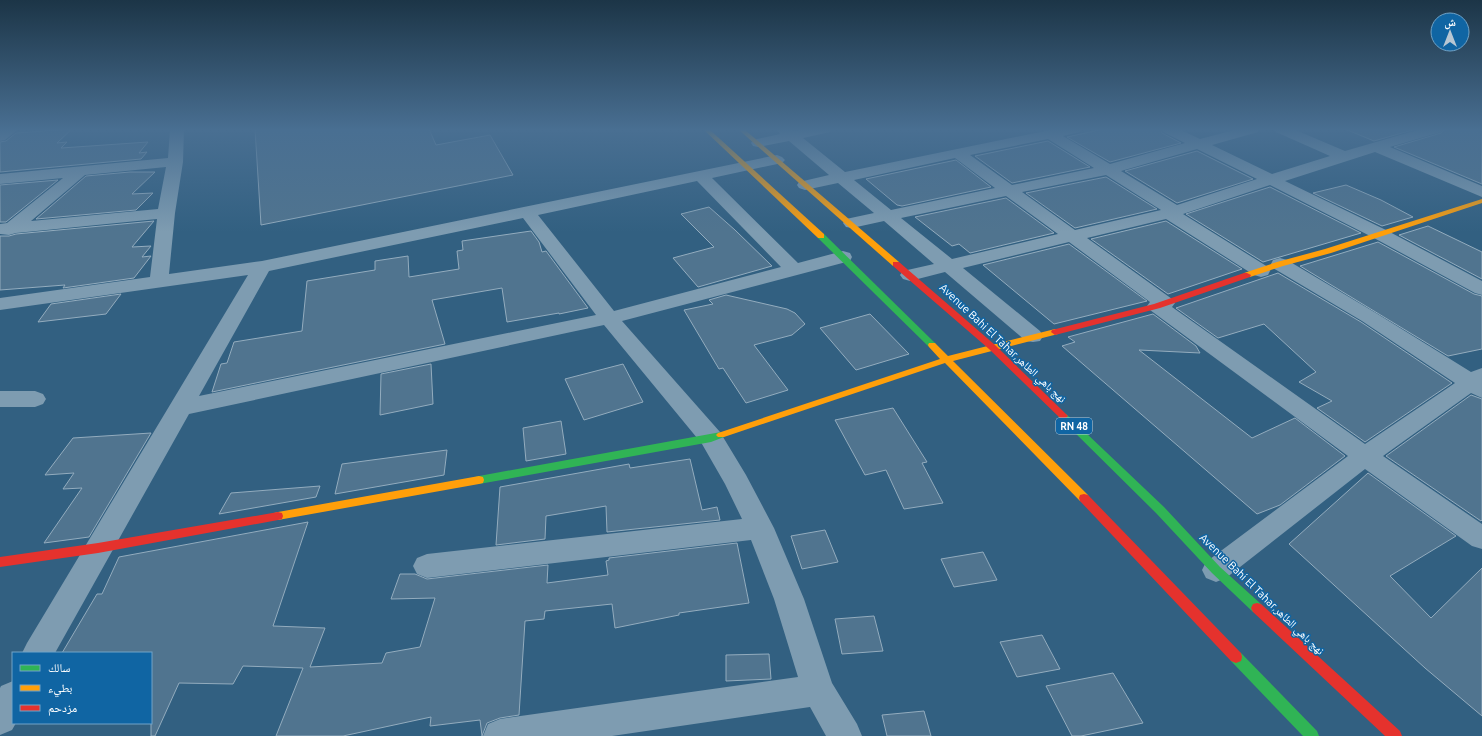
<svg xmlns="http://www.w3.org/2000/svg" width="1482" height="736" font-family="Ubuntu,'Noto Naskh Arabic',sans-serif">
  <rect width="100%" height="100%" fill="#326081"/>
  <!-- building -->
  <g fill="#50748f" stroke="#93acbe">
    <polygon points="72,129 57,143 67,142 61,148 148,142 139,153 147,152 141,159 0,172 0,142 6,141 16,133"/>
    <polygon points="255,129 429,129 436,145 490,135 513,175 261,225"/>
    <polygon points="1104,129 1160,129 1162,133 1181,143 1110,162 1067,137"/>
    <polygon points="1345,129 1416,129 1374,141"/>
    <polygon points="1444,129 1482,129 1482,184 1394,147 1441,133"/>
    <polygon points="1048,141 1090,167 1012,183 975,156"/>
    <polygon points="1197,151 1253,179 1177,203 1125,171"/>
    <polygon points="956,160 991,187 902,206 897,205 866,179"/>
    <polygon points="130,172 155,172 132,194 153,193 136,210 36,219 86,176"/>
    <polygon points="1106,177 1157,209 1075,228 1026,193"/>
    <polygon points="58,180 6,222 0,222 0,185"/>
    <polygon points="1346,185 1381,200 1413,217 1382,226 1313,193"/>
    <polygon points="1270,187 1361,233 1263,262 1186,214"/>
    <polygon points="1006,198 1054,233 970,253 959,244 952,246 915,217"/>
    <polygon points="709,207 735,230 772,266 698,287 673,258 714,247 681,214"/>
    <polygon points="154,221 132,247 151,246 142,257 151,256 134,278 63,288 65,285 0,290 0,236 9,236 16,234"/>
    <polygon points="1166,221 1242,269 1168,294 1091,239"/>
    <polygon points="1428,226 1482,252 1482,279 1399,235"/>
    <polygon points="531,231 539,242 542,252 546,251 588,308 559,314 559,313 507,322 502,288 432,300 445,344 212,392 221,364 227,363 234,342 302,331 307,281 375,270 375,261 408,256 409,277 459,269 457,251 463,250 462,241"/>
    <polygon points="1378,242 1474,294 1482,296 1482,349 1448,356 1300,266"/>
    <polygon points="1069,244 1147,301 1054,324 983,265"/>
    <polygon points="1278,273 1361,322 1452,383 1365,442 1317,408 1332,401 1299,382 1316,372 1264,324 1218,338 1176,308"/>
    <polygon points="121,294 106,314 38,322 51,304"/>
    <polygon points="726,295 787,309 795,313 805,324 792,335 754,345 788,390 746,403 723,368 719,369 684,310 713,304 709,300"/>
    <polygon points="870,314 909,354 856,370 820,328"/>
    <polygon points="1153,314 1196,346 1200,353 1139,350 1252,438 1295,418 1345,456 1280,505 1257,514 1062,346 1075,342 1068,337"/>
    <polygon points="431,364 433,404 380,415 381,374"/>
    <polygon points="623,364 643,402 584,420 565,379"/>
    <polygon points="1471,395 1482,399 1482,520 1481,521 1386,456"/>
    <polygon points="893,408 927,462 922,463 943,503 904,509 886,470 865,475 835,420"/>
    <polygon points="561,421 566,454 526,461 523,428"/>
    <polygon points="151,433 89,537 44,543 82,488 63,489 74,473 45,475 73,438"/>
    <polygon points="447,450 444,475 335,494 342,464"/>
    <polygon points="690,459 702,510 717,507 720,520 607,532 606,506 546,516 545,539 496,545 500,487 629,464 630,468"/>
    <polygon points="1368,473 1456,536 1390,576 1431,618 1482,568 1482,716 1425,668 1289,544"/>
    <polygon points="320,486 316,497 219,514 231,493"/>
    <polygon points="308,522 273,626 325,628 310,667 382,663 386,653 420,647 435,598 391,599 400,574 415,574 427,579 548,565 547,583 608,575 606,561 609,560 609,558 737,543 749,603 679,613 679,615 615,628 612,604 545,611 544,619 525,621 519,715 500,718 487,723 482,736 480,720 430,726 431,717 343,736 276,736 303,668 243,666 233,684 179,683 155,736 151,736 151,653 62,653 97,594 102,594 119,557"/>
    <polygon points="825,530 838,562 802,569 791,536"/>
    <polygon points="983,552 997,580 954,587 941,559"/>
    <polygon points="874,616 883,651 842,654 835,619"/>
    <polygon points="1042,635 1060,669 1017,677 1000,642"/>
    <polygon points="769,654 771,679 726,681 726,655"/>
    <polygon points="1113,673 1143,723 1081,736 1072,736 1046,686"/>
    <polygon points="924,711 931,736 887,736 882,715"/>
  </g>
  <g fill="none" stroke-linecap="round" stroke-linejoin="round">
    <!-- street -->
    <g fill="#7e9cb1" fill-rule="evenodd">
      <polygon points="3,129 19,129 5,140 0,141 0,131"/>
      <path d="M 170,129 L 184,129 L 183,162 L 175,213 L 169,274 L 262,261 L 777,155 L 782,157 L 785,160 L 782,163 L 712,178 L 798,263 L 843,251 L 850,253 L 852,257 L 850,261 L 622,321 L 720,432 L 746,475 L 774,528 L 804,599 L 832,683 L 857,724 L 862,736 L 826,736 L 810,707 L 612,736 L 483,736 L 488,724 L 500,719 L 798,677 L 774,599 L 751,540 L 427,578 L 417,574 L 413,566 L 417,558 L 427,554 L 742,519 L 725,484 L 702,444 L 604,325 L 189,414 L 55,653 L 22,653 L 27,643 L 248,275 L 0,310 L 0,298 L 150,277 L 157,219 L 16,233 L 9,235 L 0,234 L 0,224 L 7,223 L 63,178 L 0,184 L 0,174 L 168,158 ZM 166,167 L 158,209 L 31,221 L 85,175 ZM 697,181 L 781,267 L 614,311 L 538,215 ZM 523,218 L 596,315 L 199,396 L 269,271 Z"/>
      <path d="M 776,129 L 792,129 L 794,131 L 805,129 L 832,129 L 830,132 L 803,138 L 845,172 L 1055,129 L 1082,129 L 1080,132 L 1063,136 L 1110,164 L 1185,143 L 1163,132 L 1161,129 L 1179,129 L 1200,139 L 1238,129 L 1260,129 L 1258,132 L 1212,145 L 1272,174 L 1330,156 L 1276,132 L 1274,129 L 1293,129 L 1345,151 L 1421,129 L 1443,129 L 1441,132 L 1390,147 L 1482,186 L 1482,197 L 1375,152 L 1285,181 L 1386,230 L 1482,281 L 1482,295 L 1475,293 L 1374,238 L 1270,185 L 1183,214 L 1268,267 L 1270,271 L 1268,275 L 1261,277 L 1254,275 L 1166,219 L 1087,238 L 1172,299 L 1175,303 L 1172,307 L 1365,444 L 1455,383 L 1362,321 L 1273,268 L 1271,264 L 1273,260 L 1280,258 L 1287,260 L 1376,313 L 1471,372 L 1482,368 L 1482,398 L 1471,393 L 1383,456 L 1482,524 L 1482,549 L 1472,546 L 1365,469 L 1226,578 L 1216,582 L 1206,578 L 1202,570 L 1206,562 L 1348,456 L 1150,310 L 1147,306 L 1150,302 L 1069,242 L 963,268 L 1040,331 L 1043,336 L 1040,341 L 1033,342 L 1026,341 L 945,272 L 910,281 L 903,279 L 900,275 L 903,271 L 934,264 L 884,221 L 852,228 L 846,227 L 843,223 L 846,219 L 874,213 L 838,183 L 805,190 L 799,188 L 797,185 L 799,182 L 829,175 L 789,141 L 758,147 L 753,146 L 751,143 L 753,140 L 780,134 ZM 1048,139 L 1094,168 L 1012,185 L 970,155 ZM 1197,149 L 1257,179 L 1177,205 L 1121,171 ZM 955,158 L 995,188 L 891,210 L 854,180 ZM 1106,175 L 1161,210 L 1075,230 L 1022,192 ZM 1006,196 L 1058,234 L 952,259 L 901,218 Z"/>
      <polygon points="0,391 35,391 43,394 46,399 43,404 35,407 0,407"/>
      <polygon points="13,681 13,723 16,723 12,730 0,735 0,688 1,686"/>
    </g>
    <!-- fast -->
    <g fill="#30b455" fill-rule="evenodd">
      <polygon points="818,234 824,234 935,343 936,345 935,347 929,347 818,238"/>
      <polygon points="1063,413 1066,414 1164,507 1220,567 1261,604 1263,608 1261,612 1257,613 1253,612 1212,573 1156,513 1060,418 1058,416 1060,414"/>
      <polygon points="721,432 724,433 726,435 724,437 711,442 479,484 475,483 474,480 475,477 479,476"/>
      <polygon points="1236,651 1241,653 1317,731 1319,736 1303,736 1231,661 1230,657 1231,653"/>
    </g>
    <!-- slow -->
    <g fill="#ff9f0a" fill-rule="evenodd">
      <polygon points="703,129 709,129 824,234 824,238 818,238"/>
      <polygon points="738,129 744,129 899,262 899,266 893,266"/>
      <polygon points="1482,199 1482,203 1331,253 1283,266 1250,277 1247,277 1243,275 1244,273 1277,262 1325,249"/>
      <polygon points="1055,329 1058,330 1059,332 1058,334 953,361 1088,495 1089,498 1088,501 1084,502 1080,501 945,363 724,437 718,437 716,435 718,433 940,359 929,347 928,345 929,343 935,343 948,356"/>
      <polygon points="479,476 483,477 484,480 483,483 479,484 278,520 274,519 273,516 274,513 278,512"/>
    </g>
    <!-- jam -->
    <g fill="#e5322d" fill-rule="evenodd">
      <polygon points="893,262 899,262 995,345 1066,414 1068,416 1066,418 1060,418 989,349 893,266"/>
      <polygon points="1244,273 1247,273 1251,275 1250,277 1160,308 1055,335 1051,332 1052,330 1154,304"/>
      <polygon points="1084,494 1088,495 1241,653 1242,657 1241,661 1236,663 1231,661 1080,501 1079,498 1080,495"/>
      <polygon points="278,512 282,513 283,516 282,519 278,520 98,553 0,567 0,557 98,543"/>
      <polygon points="1257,603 1261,604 1400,731 1402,736 1385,736 1253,612 1251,608 1253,604"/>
    </g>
  </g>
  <!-- sky -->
  <linearGradient id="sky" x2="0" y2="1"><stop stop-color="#1c3547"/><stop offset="0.56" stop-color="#496f92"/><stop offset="1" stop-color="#496f92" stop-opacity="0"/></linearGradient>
  <rect width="1482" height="232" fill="url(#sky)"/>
  <g text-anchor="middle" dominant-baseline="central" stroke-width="3" stroke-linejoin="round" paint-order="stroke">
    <!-- shield labels -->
    <rect fill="#1065a3" stroke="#b7d1e3" stroke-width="1" x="1056" y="418" width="36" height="16" rx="3"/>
    <g font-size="10" font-weight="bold" fill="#fff">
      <text x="1074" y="426">RN 48</text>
    </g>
    <!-- street labels -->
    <g font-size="11" fill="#fff" stroke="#1065a3">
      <text transform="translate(1003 343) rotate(43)">Avenue Bahi El Tahar,نهج باهي الطاهر</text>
      <text transform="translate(1262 594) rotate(44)">Avenue Bahi El Tahar,نهج باهي الطاهر</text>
    </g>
  </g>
  <!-- legend -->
  <rect x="12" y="652" width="140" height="72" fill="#1065a3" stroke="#70a3c8"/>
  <rect x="20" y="665" width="20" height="6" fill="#30b455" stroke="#70a3c8"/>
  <text x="48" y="672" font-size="12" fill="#ffffff">سالك</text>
  <rect x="20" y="685" width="20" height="6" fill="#ff9f0a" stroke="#70a3c8"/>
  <text x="48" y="692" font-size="12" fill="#ffffff">بطيء</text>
  <rect x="20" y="705" width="20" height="6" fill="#e5322d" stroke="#70a3c8"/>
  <text x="48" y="712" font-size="12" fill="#ffffff">مزدحم</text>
  <!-- north arrow -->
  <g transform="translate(1450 32)"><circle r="19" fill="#1065a3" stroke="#70a3c8"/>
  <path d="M0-3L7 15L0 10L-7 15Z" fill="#b7c7d3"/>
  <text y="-6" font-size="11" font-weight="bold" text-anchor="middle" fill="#ffffff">ش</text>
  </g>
</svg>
